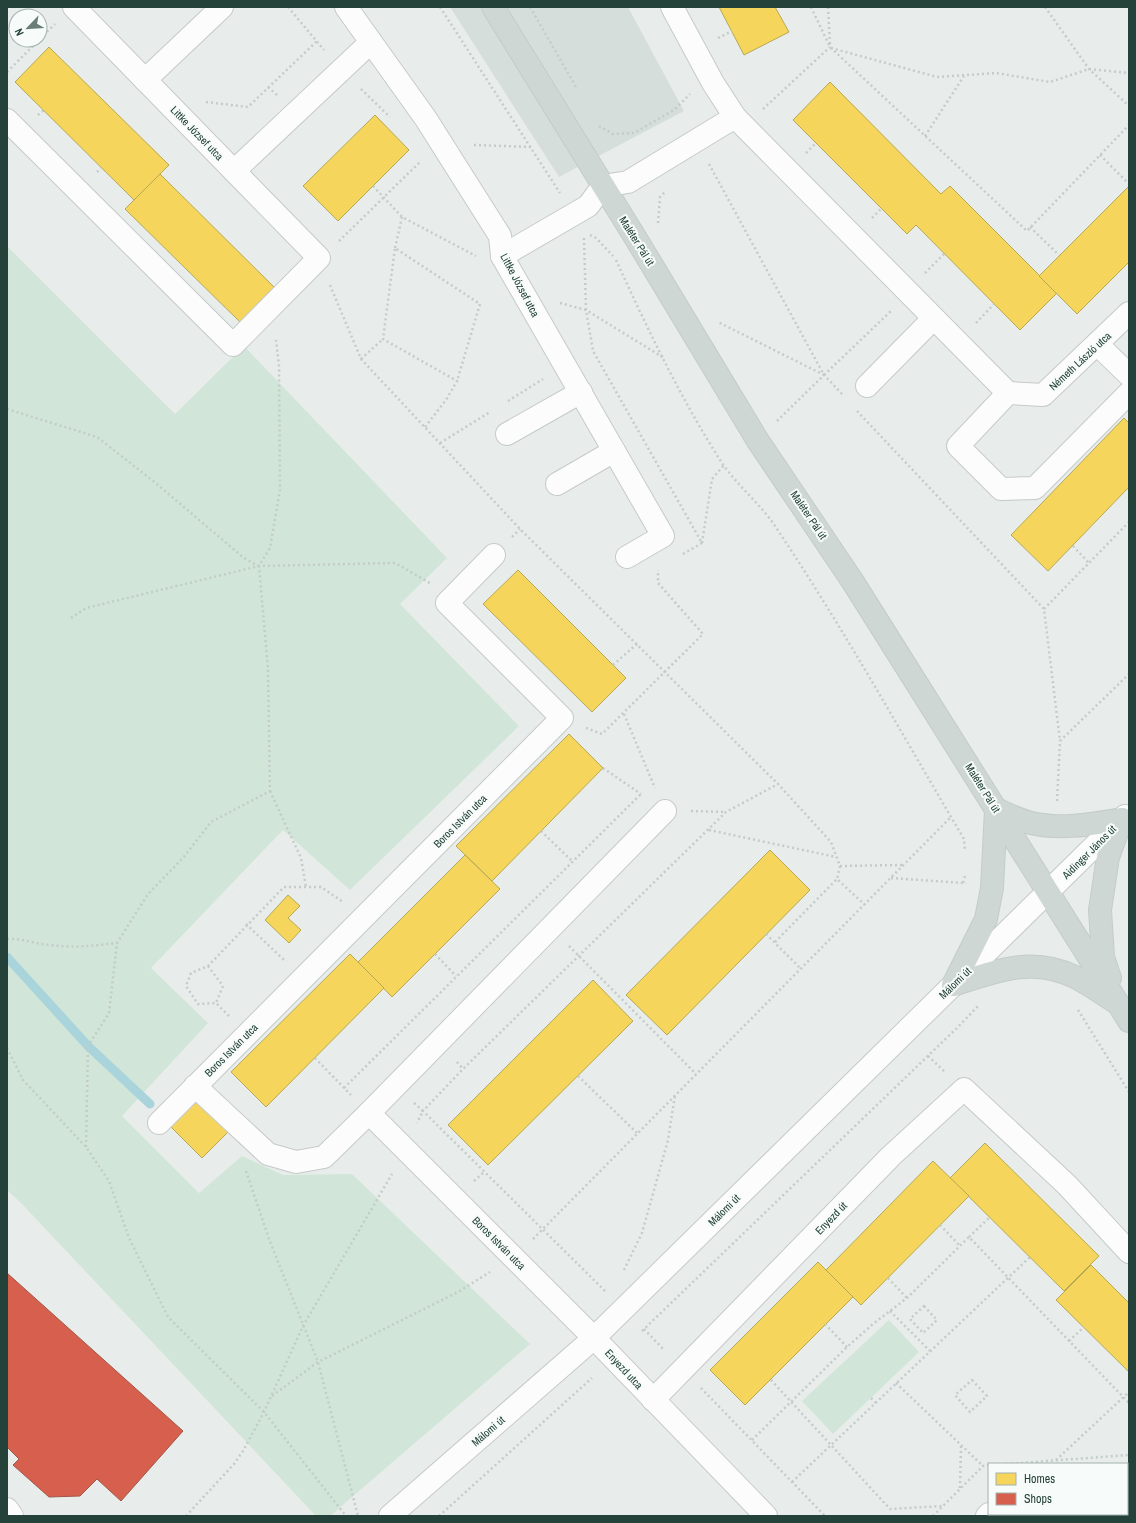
<svg xmlns="http://www.w3.org/2000/svg" width="1136" height="1523" font-family="'Archivo Narrow',sans-serif">
  <rect width="100%" height="100%" fill="#e8edeb"/>
  <!-- built -->
  <polygon fill="#d6dedb" points="450,7 628,7 684,111 559,177"/>
  <!-- green -->
  <g fill="#d1e6d8">
    <polygon points="7,246 175,414 244,346 447,558 400,604 519,726 350,890 283,830 151,968 208,1023 122,1116 199,1193 242,1156 283,1175 352,1174 530,1344 330,1516 316,1516 21,1203 7,1190"/>
    <polygon points="889,1320 919,1352 833,1434 802,1401"/>
  </g>
  <!-- homes -->
  <g fill="#f6d55c" stroke="#b7a952">
    <polygon points="719,7 775,7 789,32 744,55"/>
    <polygon points="49,47 169,165 134,200 15,82"/>
    <polygon points="830,82 941,194 950,186 1057,293 1020,330 916,225 907,234 793,120"/>
    <polygon points="375,115 409,150 338,221 303,186"/>
    <polygon points="160,174 274,287 240,322 125,209"/>
    <polygon points="1129,186 1129,262 1077,314 1039,276"/>
    <polygon points="1124,418 1129,423 1129,487 1048,571 1011,535"/>
    <polygon points="518,570 626,678 592,712 483,604"/>
    <polygon points="569,734 603,768 492,881 456,846"/>
    <polygon points="770,850 810,890 667,1035 626,995"/>
    <polygon points="465,855 500,889 392,997 358,962"/>
    <polygon points="288,895 300,906 288,918 301,930 289,943 265,920"/>
    <polygon points="350,954 384,988 266,1107 231,1072"/>
    <polygon points="593,980 633,1021 488,1165 448,1125"/>
    <polygon points="199,1099 230,1130 202,1158 171,1127"/>
    <polygon points="985,1143 1099,1256 1064,1291 950,1178"/>
    <polygon points="933,1161 969,1196 861,1305 826,1270"/>
    <polygon points="818,1262 853,1297 745,1405 710,1370"/>
    <polygon points="1091,1265 1129,1303 1129,1372 1056,1300"/>
  </g>
  <!-- shops -->
  <polygon fill="#d6604d" stroke="#a15747" points="7,1273 183,1431 121,1501 97,1479 80,1496 49,1497 13,1465 19,1459 7,1447"/>
  <g fill="none" stroke-linecap="round" stroke-linejoin="round">
    <!-- stream -->
    <polyline stroke="#a9d4db" stroke-width="9" points="7,957 88,1046 150,1104"/>
    <!-- minor casing -->
    <g stroke="#c5cac8" stroke-width="24">
      <g id="minor">
        <polyline points="346,7 426,119 500,236 502,256 663,536 627,557"/>
        <polyline points="672,7 713,83 735,117 1008,393 1043,395 1129,313"/>
        <polyline points="145,80 222,7"/>
        <polyline points="7,120 233,345 319,258 74,7"/>
        <polyline points="234,171 371,42"/>
        <polyline points="502,256 588,206 603,186 628,182 735,117"/>
        <polyline points="1098,345 1129,375"/>
        <polyline points="867,386 933,319"/>
        <polyline points="1008,393 958,446 1001,489 1035,488 1129,393"/>
        <polyline points="507,434 581,392"/>
        <polyline points="557,484 614,451"/>
        <polyline points="665,811 369,1113 594,1338 766,1516"/>
        <polyline points="195,1086 268,1154 296,1162 324,1157 369,1113"/>
        <polyline points="159,1123 562,718 447,603 494,555"/>
        <polyline points="653,1400 891,1156 964,1089 1067,1185 1129,1252"/>
        <polyline points="1127,1490 1129,1490"/>
        <polyline points="7,1509 12,1516"/>
        <polyline points="390,1516 594,1338 1125,816"/>
        <polyline points="987,1516 989,1514"/>
      </g>
    </g>
    <!-- major casing -->
    <g stroke="#c3ccc9" stroke-width="24">
      <g id="major">
        <polyline points="493,7 638,242 758,441 853,582 1129,1021"/>
        <path d="M 996,809 C 1007,814 1019,820 1031,823 C 1061,830 1093,824 1122,819"/>
        <polyline points="1110,978 1103,957 1100,910 1108,857 1122,819"/>
        <polyline points="953,985 986,919 992,888 996,809"/>
        <path d="M 953,985 C 996,971 1032,956 1075,977 C 1089,984 1101,993 1114,1001"/>
      </g>
    </g>
    <!-- path -->
    <g stroke="#c3ccca" stroke-width="2.5" stroke-dasharray="2 3" stroke-linecap="butt">
      <polyline points="288,7 324,50"/>
      <polyline points="440,7 560,193"/>
      <polyline points="530,7 576,87"/>
      <polyline points="811,7 830,47 1027,231 1129,125"/>
      <polyline points="828,7 830,45"/>
      <polyline points="1045,7 1089,69 1129,106"/>
      <polyline points="718,38 732,31"/>
      <polyline points="40,39 55,24"/>
      <polyline points="831,48 937,77 996,73 1050,82 1089,69 1129,73"/>
      <polyline points="7,72 39,40"/>
      <polyline points="268,87 277,95"/>
      <polyline points="361,89 390,117"/>
      <polyline points="206,102 248,107 317,41"/>
      <polyline points="763,109 830,47"/>
      <polyline points="38,115 44,110"/>
      <polyline points="599,126 613,134 634,133 674,110 690,94"/>
      <polyline points="925,136 964,76"/>
      <polyline points="474,145 532,147"/>
      <polyline points="806,153 816,143"/>
      <polyline points="1100,155 1129,184"/>
      <polyline points="709,164 824,375 718,322"/>
      <polyline points="97,172 101,168"/>
      <polyline points="373,186 402,217 476,256"/>
      <polyline points="872,218 881,209"/>
      <polyline points="658,223 660,197 665,192"/>
      <polyline points="1030,227 1059,255"/>
      <polyline points="590,235 596,238 613,256"/>
      <polyline points="584,238 586,310 593,351 702,543"/>
      <polyline points="339,241 421,161"/>
      <polyline points="395,248 402,217"/>
      <path d="M 616,260 C 647,328 682,401 722,463 C 737,485 758,502 773,523 C 837,618 893,718 951,817 L 964,839 L 965,851"/>
      <polyline points="925,273 944,254"/>
      <polyline points="330,285 361,359 520,529 778,784"/>
      <polyline points="560,303 586,310 664,358"/>
      <polyline points="976,323 994,304"/>
      <polyline points="361,359 383,339"/>
      <polyline points="824,375 891,311"/>
      <polyline points="508,401 543,379"/>
      <polyline points="7,409 97,437 152,480 244,558 258,566"/>
      <polyline points="857,411 1044,609 1060,741"/>
      <polyline points="777,421 824,375 842,394"/>
      <polyline points="425,427 446,400 457,381 383,339 395,248 480,304 457,381"/>
      <polyline points="440,443 490,412"/>
      <polyline points="1128,488 1129,489"/>
      <polyline points="512,537 520,529"/>
      <polyline points="702,543 712,479 724,465"/>
      <polyline points="1073,546 1089,563"/>
      <polyline points="683,554 702,543"/>
      <polyline points="1044,609 1129,522"/>
      <polyline points="71,618 86,608 259,566 395,563 430,583"/>
      <polyline points="613,665 637,644"/>
      <polyline points="624,714 655,788"/>
      <polyline points="586,728 602,734 703,634 658,583 658,570"/>
      <polyline points="603,768 641,794"/>
      <polyline points="270,791 301,858 306,887"/>
      <polyline points="1057,801 1060,741 1129,674"/>
      <polyline points="691,811 726,812"/>
      <polyline points="709,830 836,857"/>
      <polyline points="541,831 572,861"/>
      <polyline points="840,866 903,865"/>
      <polyline points="965,876 963,883 966,883"/>
      <polyline points="891,878 963,883"/>
      <polyline points="246,924 284,960"/>
      <polyline points="766,934 801,969"/>
      <path d="M 7,939 C 22,938 35,944 49,945 C 73,948 94,946 117,943"/>
      <polyline points="775,942 837,879"/>
      <polyline points="569,946 696,1074"/>
      <polyline points="435,954 456,976"/>
      <polyline points="208,966 223,986 216,1003"/>
      <polyline points="1078,1010 1129,1092"/>
      <polyline points="229,1016 216,1003 198,1004 186,986 191,973 208,966 284,887 321,887 343,902"/>
      <polyline points="7,1048 23,1080 86,1147 109,1181 129,1238 168,1317 264,1412 346,1516"/>
      <polyline points="928,1056 945,1072"/>
      <polyline points="315,1058 351,1095"/>
      <polyline points="457,1062 463,1069"/>
      <polyline points="578,1076 637,1133"/>
      <polyline points="344,1088 641,794"/>
      <polyline points="414,1103 423,1111 417,1123"/>
      <polyline points="86,1147 88,1046 109,1013 117,943 148,894 183,858 211,822 270,791 268,669 259,566 270,548 280,490 279,366 276,340"/>
      <polyline points="246,1171 269,1239 318,1362 358,1516"/>
      <polyline points="474,1181 484,1172"/>
      <polyline points="940,1225 960,1246"/>
      <polyline points="969,1237 990,1217"/>
      <polyline points="533,1239 951,817"/>
      <polyline points="624,1270 642,1233 668,1140 675,1095"/>
      <polyline points="888,1278 907,1298"/>
      <polyline points="605,1291 423,1111 463,1069 726,812 778,784 831,842 840,866 837,879 865,905"/>
      <polygon points="924,1306 937,1320 923,1333 910,1319"/>
      <polyline points="890,1311 930,1351"/>
      <polyline points="825,1324 847,1347"/>
      <polyline points="644,1329 664,1350"/>
      <polyline points="642,1331 958,1027 978,1006"/>
      <polyline points="1069,1341 1084,1327"/>
      <polyline points="771,1380 890,1509 943,1506"/>
      <polygon points="972,1380 987,1396 970,1412 955,1395"/>
      <polyline points="896,1383 983,1466"/>
      <polyline points="701,1388 825,1516"/>
      <polyline points="272,1396 318,1362 458,1292 490,1272"/>
      <polyline points="871,1398 876,1403"/>
      <polyline points="752,1440 847,1347 873,1324 907,1298 969,1237 1129,1403"/>
      <polyline points="1056,1460 1129,1392"/>
      <polyline points="1006,1464 1129,1455"/>
      <polyline points="792,1482 1030,1257"/>
      <polyline points="960,1488 961,1445"/>
      <polyline points="186,1516 234,1464 243,1451 264,1412 303,1326 392,1174"/>
      <polyline points="439,1516 592,1378"/>
      <polyline points="933,1516 983,1466 989,1465"/>
    </g>
    <!-- minor -->
    <use href="#minor" stroke="#fcfcfc" stroke-width="22"/>
    <!-- major -->
    <use href="#major" stroke="#cfd7d5" stroke-width="22"/>
  </g>
  <g text-anchor="middle" dominant-baseline="central" stroke-width="4" stroke-linejoin="round" paint-order="stroke">
    <!-- street labels -->
    <g font-size="11" fill="#24423a" stroke="#f7fbf9">
      <text transform="translate(197 133) rotate(46)">Littke József utca</text>
      <text transform="translate(637 241) rotate(58)">Maléter Pál út</text>
      <text transform="translate(520 285) rotate(62)">Littke József utca</text>
      <text transform="translate(1080 361) rotate(-43)">Németh László utca</text>
      <text transform="translate(809 515) rotate(56)">Maléter Pál út</text>
      <text transform="translate(983 788) rotate(58)">Maléter Pál út</text>
      <text transform="translate(460 821) rotate(-45)">Boros István utca</text>
      <text transform="translate(1089 852) rotate(-45)">Aidinger János út</text>
      <text transform="translate(955 983) rotate(-44)">Málomi út</text>
      <text transform="translate(231 1050) rotate(-45)">Boros István utca</text>
      <text transform="translate(724 1210) rotate(-45)">Málomi út</text>
      <text transform="translate(831 1218) rotate(-46)">Enyezd út</text>
      <text transform="translate(499 1243) rotate(45)">Boros István utca</text>
      <text transform="translate(624 1369) rotate(47)">Enyezd utca</text>
      <text transform="translate(488 1431) rotate(-41)">Málomi út</text>
    </g>
  </g>
  <!-- border -->
  <rect width="1136" height="1523" fill="none" stroke="#24423a" stroke-width="16"/>
  <!-- legend -->
  <rect x="988" y="1463" width="140" height="52" fill="#f7fbf9" stroke="#a3b1ad"/>
  <rect x="996" y="1473" width="20" height="12" fill="#f6d55c" stroke="#a3b1ad"/>
  <text x="1024" y="1483" font-size="12" fill="#24423a">Homes</text>
  <rect x="996" y="1493" width="20" height="12" fill="#d6604d" stroke="#a3b1ad"/>
  <text x="1024" y="1503" font-size="12" fill="#24423a">Shops</text>
  <!-- north arrow -->
  <g transform="translate(28 28) rotate(245)"><circle r="19" fill="#f7fbf9" stroke="#a3b1ad"/>
  <path d="M0-3L7 15L0 10L-7 15Z" fill="#697e78"/>
  <text y="-6" font-size="11" font-weight="bold" text-anchor="middle" fill="#24423a">N</text>
  </g>
</svg>
